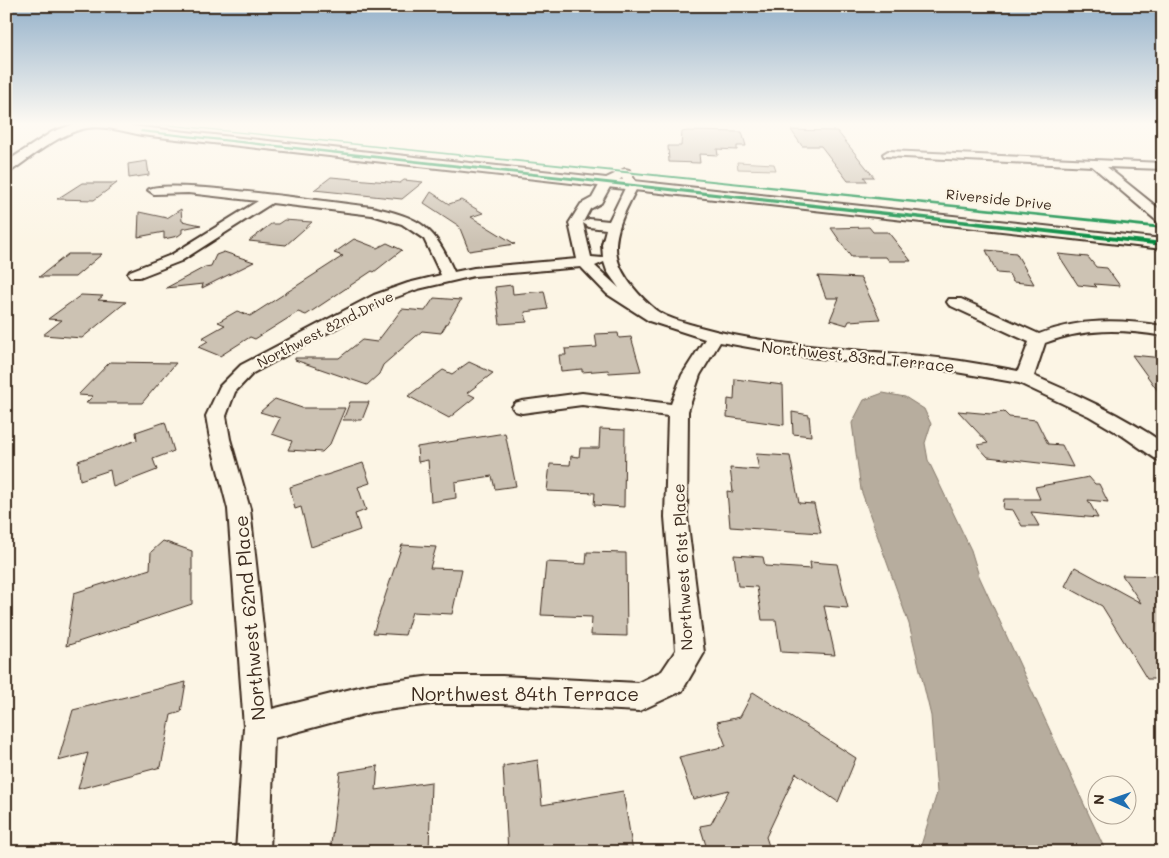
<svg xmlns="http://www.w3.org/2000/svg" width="1169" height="858" font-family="Mali,sans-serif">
  <rect width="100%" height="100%" fill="#fcf5e5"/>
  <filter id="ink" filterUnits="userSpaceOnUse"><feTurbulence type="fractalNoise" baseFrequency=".02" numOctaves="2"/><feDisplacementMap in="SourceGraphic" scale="10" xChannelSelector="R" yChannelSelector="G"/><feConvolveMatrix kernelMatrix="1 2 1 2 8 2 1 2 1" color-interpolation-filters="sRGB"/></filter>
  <g filter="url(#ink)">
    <!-- green -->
    <polygon fill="#e0d8c8" stroke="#8e8173" points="737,162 774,164 776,170 738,169"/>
    <!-- water -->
    <polygon fill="#b7ad9e" stroke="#85796b" points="883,393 905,397 924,409 931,424 925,443 928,460 971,550 979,576 1106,852 919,852 937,793 931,716 909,624 861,490 852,423 864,400"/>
    <!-- building -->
    <g fill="#ccc2b3" stroke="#3b2a1e">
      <polygon points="791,130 837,131 874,177 864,177 867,181 848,181 821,146 802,146"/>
      <polygon points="687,131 742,132 746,146 737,146 737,150 717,149 718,155 699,154 700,163 669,162 668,146 681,146 682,132"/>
      <polygon points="147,161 149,175 129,178 128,164"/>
      <polygon points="331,177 400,183 404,180 423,182 402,199 314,190"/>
      <polygon points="82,183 117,183 94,200 57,199"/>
      <polygon points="431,192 449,204 461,200 483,213 471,217 515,244 469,251 459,226 424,203"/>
      <polygon points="181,209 182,221 201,225 182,229 182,233 178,236 164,239 164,232 138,237 139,212 167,218"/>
      <polygon points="284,220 312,222 286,245 249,241 271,224 278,224"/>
      <polygon points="869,227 873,232 888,232 911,261 889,261 886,257 851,257 831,228"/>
      <polygon points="354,239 377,248 387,243 402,250 374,272 372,271 306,315 298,312 255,339 250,337 220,356 198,347 208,341 202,338 225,325 218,322 237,311 250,316 343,256 334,253"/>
      <polygon points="986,250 1016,253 1034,284 1013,282 1009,274 997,273"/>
      <polygon points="224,252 254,262 202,288 203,284 166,288 205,267 211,266 216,255"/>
      <polygon points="68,254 102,254 75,277 39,277"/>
      <polygon points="1058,254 1088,257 1096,267 1107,268 1120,286 1094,284 1097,287 1078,285"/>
      <polygon points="818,276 861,278 880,319 849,321 847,325 830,320 839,298 826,298"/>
      <polygon points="512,285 513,294 544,291 548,309 525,312 527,322 500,324 495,287"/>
      <polygon points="81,295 103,296 98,300 126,302 82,338 43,335 62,320 48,319"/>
      <polygon points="434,298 461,300 441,333 422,331 383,365 379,374 367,385 295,360 295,358 339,358 362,340 377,342 402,309 425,311"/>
      <polygon points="618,333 619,338 631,337 641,371 609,373 608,370 582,372 582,369 561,371 559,355 566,355 565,349 597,347 595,334"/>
      <polygon points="1132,355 1163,358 1163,398"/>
      <polygon points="110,362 176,363 142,403 86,403 93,396 78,395"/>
      <polygon points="469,362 493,373 467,393 475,397 449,418 408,396 443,370 452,374"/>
      <polygon points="735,379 783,385 784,425 727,417 728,399 734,400"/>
      <polygon points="275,399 302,408 345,408 330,444 322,452 288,450 292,441 272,434 280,418 260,412"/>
      <polygon points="350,402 369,402 362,420 343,420"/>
      <polygon points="958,411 991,414 1004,412 1009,417 1036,420 1048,444 1062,445 1073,467 988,457 977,445 988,443"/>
      <polygon points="792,412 809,415 811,436 793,434"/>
      <polygon points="165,422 174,451 153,459 157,470 113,487 110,470 80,480 78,461 137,440 136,432"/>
      <polygon points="600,429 625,430 624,507 594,505 595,493 547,491 550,464 570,465 571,456 579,457 580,448 599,448"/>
      <polygon points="505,433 516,486 495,489 492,476 455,482 456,498 431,502 428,460 418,462 417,447"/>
      <polygon points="756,454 790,456 799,503 814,504 821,533 730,527 727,491 733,492 730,468 759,470"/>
      <polygon points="363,463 370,483 358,487 366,510 355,514 360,530 311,547 301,507 295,509 290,487"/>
      <polygon points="1089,477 1095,484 1099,484 1108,502 1088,500 1098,518 1031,512 1039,526 1022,526 1013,510 1003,509 1004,499 1040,499 1035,487"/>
      <polygon points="163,541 192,551 192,604 66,646 74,593 150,569 151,552"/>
      <polygon points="402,545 436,547 430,568 462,569 452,614 412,612 405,635 373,633"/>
      <polygon points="587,552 626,553 627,636 591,635 592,617 541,615 546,562 586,564"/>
      <polygon points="734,555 763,557 765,566 811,569 810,562 837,564 848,608 824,606 835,655 781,652 776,620 762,620 757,587 738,586"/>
      <polygon points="1075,567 1141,603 1122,575 1163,576 1163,679 1147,679 1102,606 1065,586"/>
      <polygon points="186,682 181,712 171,715 161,767 78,789 88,753 58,761 73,710"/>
      <polygon points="753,692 856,758 838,802 796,773 766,837 771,852 708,852 700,826 711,824 729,790 693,799 679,757 726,746 717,722 740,717"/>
      <polygon points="538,760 542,805 623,791 633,852 508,852 503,766"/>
      <polygon points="378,766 376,790 431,782 429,852 330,852 340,772"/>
    </g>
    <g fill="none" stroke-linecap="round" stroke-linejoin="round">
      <!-- minor casing -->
      <g stroke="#3b2a1e" stroke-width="4">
        <g id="minor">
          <polygon points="888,151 1163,163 1163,169 1107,167 1163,212 1163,223 1158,222 1092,166 884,156 883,154"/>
          <path d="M 625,169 L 629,170 L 638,186 C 627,207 612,233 617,257 C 621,277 642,299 657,311 C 668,319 687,323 700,327 C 768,346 839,348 909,355 C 946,358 982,364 1018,371 L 1029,342 L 949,305 L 947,302 L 949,299 L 961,299 L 1039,334 C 1079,318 1120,319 1163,326 L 1163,336 C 1122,329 1084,328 1045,343 L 1034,376 C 1078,395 1123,415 1163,443 L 1163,461 L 1156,459 L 1123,436 L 1089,416 L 1019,383 L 939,369 L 798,356 L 720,342 L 700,375 L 688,411 L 687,517 L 704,653 L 682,691 L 639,711 L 502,704 L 432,704 L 371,712 L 274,738 L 270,852 L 236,852 L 244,727 L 228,509 L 210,439 L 206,416 L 220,386 L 241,365 L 374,295 L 408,283 L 441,275 L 424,239 L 402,224 L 372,215 L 272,203 L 181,261 L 140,277 L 130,277 L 128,274 L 130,271 L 171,255 L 258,201 L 188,193 L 154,194 L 148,190 C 160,177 343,204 372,207 C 421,218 434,226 454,272 L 474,268 L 577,259 L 569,223 L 581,204 L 592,198 L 602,180 ZM 622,178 L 626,186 L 609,221 L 589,219 L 583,222 L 590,209 L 601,203 L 611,185 ZM 583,223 L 589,227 L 606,229 L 602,244 L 603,258 L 591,257 ZM 604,262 L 607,271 L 619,288 L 595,266 ZM 581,267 L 607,294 L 649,321 L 705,339 L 682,375 L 671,404 L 582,393 L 522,401 L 515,403 L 512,407 L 515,411 L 522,413 L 582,405 L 668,416 L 665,517 L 676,650 L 662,671 L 638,683 L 502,676 L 432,676 L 371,684 L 272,709 L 250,509 L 230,439 L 226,416 L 235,392 L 253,373 L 386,301 L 418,289 L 474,276 Z"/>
        </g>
      </g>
      <!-- tertiary casing -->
      <g stroke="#3b2a1e" stroke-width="4">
        <path id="tertiary" d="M 77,123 L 116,123 L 141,127 L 1163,239 L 1163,249 L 141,135 C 123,131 100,124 82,129 C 56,136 33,156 11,171 L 6,172 L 6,162 L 52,132 Z"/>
      </g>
      <!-- minor -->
      <use href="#minor" fill="#fcf5e5" fill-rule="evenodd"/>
      <!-- tertiary -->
      <use href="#tertiary" fill="#fcf5e5" fill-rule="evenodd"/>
      <!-- cycleway casing -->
      <g stroke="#fcf5e5" stroke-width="3">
        <g id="cycleway">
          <polygon points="144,123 154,123 1163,226 1163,229"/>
          <polygon points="141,130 1163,242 1163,246 140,132"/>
        </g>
      </g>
      <!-- cycleway -->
      <use href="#cycleway" fill="#00873e" fill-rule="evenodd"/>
    </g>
  </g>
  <!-- sky -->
  <linearGradient id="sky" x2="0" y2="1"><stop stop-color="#94b1ca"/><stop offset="0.51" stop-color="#fefaf3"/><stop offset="1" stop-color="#fefaf3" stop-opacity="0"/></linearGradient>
  <rect width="1169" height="243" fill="url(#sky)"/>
  <g text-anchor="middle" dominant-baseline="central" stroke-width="4.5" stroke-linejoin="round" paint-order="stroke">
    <!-- far-street labels -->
    <g font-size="14" fill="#3b2a1e" stroke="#fcf5e5">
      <text transform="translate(999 199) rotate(6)">Riverside Drive</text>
      <text transform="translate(325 329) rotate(-27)">Northwest 82nd Drive</text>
    </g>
    <!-- street labels -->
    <g font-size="16" fill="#3b2a1e" stroke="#fcf5e5">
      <text transform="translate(858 356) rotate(6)">Northwest 83rd Terrace</text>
      <text transform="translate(682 567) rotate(-93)">Northwest 61st Place</text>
    </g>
    <!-- near-street labels -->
    <g font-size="19" fill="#3b2a1e" stroke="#fcf5e5">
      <text transform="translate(249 618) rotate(-95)">Northwest 62nd Place</text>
      <text x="525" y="693">Northwest 84th Terrace</text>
    </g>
  </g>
  <!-- margin -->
  <rect width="1169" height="858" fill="none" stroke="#fcf5e5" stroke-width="25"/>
  <rect x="12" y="12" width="1144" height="833" fill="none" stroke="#3b2a1e" stroke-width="2" filter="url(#ink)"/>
  <!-- north arrow -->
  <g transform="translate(1112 800) rotate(272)"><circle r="24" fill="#fcf5e5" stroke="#afa495"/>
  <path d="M0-4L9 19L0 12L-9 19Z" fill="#1f6fb2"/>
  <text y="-8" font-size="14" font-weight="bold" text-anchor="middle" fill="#3b2a1e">N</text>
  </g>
</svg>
